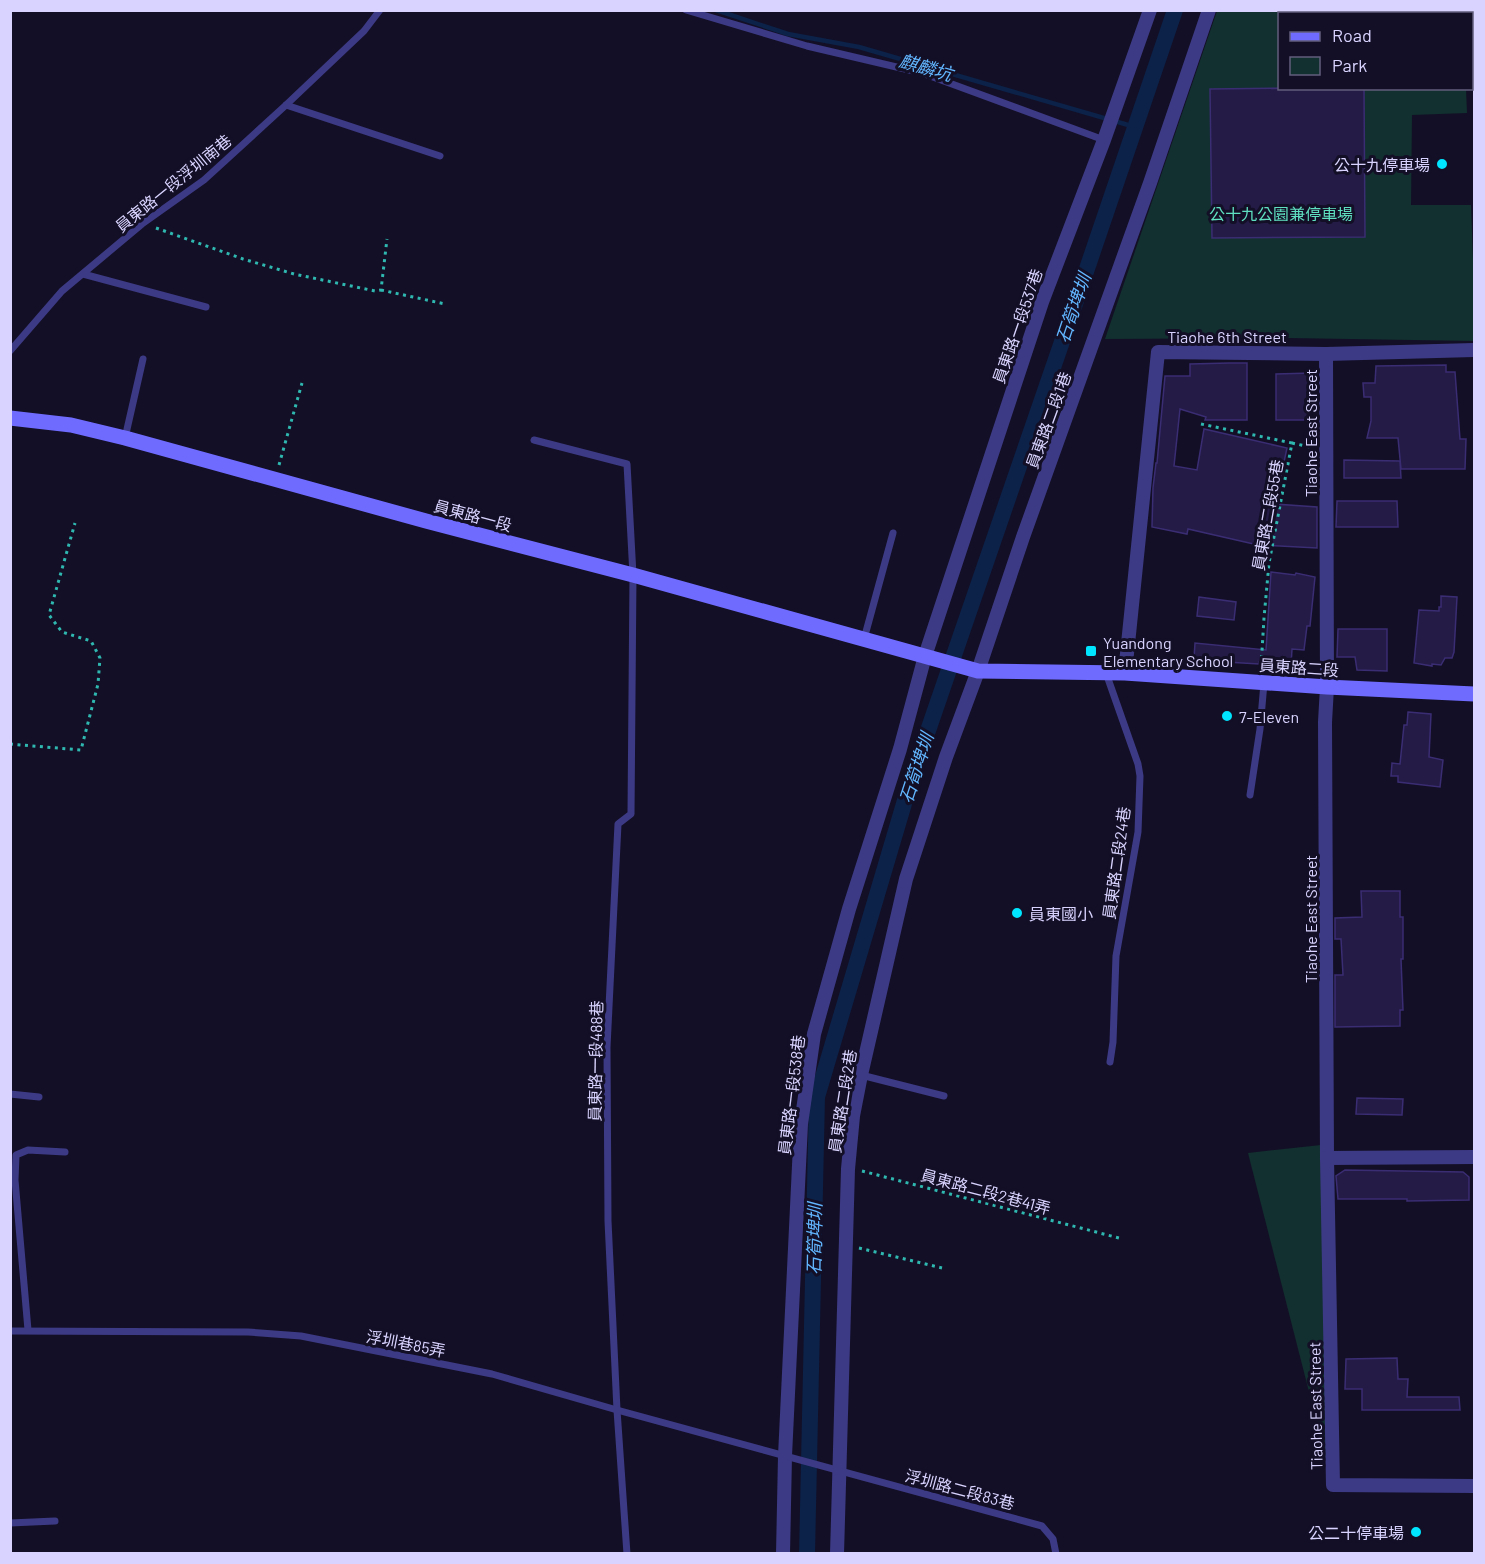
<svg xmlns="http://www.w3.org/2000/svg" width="1485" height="1564" font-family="Barlow,'Noto Sans TC',sans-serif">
  <rect width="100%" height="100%" fill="#130f26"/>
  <!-- green -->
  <g fill="#12302f">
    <polygon points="1217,11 1464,11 1464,14 1280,14 1280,88 1466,89 1467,113 1412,115 1411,205 1471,205 1474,286 1474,341 1288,338 1105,339"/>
    <polygon points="1321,1145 1330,1474 1248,1153"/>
  </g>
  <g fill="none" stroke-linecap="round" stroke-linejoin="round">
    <!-- stream -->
    <polyline stroke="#0c2248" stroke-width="4.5" points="716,10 788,34 859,47 1135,127"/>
    <!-- canal -->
    <polyline stroke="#0c2248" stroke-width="16" points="807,1554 817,1097 911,780 1076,301 1175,10"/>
  </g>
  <!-- building -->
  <g fill="#241b47" stroke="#3b2d73" stroke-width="1.5">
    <polygon points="1306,88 1364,88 1365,237 1212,238 1210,89"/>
    <polygon points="1229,363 1247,363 1247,420 1205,420 1206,417 1180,409 1174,466 1197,470 1204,429 1287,448 1275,504 1317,507 1317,548 1258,545 1188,529 1187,534 1152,527 1153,488 1156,463 1157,463 1165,376 1190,376 1190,364"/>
    <polygon points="1446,365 1446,372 1455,372 1460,439 1466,439 1465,469 1401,469 1398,438 1367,438 1371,421 1371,397 1364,397 1363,383 1375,383 1376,366"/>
    <polygon points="1311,373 1311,420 1276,420 1276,374"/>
    <polygon points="1344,460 1400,461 1401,478 1344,478"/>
    <polygon points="1337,501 1397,501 1398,527 1336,527"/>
    <polygon points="1271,572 1295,575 1296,573 1315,577 1310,626 1307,626 1304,650 1292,649 1291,666 1259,662 1259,664 1209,661 1210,659 1194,658 1195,643 1266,650"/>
    <polygon points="1441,596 1457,597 1454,652 1452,658 1445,658 1441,665 1432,664 1432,666 1414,663 1419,610 1439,611 1439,607 1441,607"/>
    <polygon points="1199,597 1236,602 1234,620 1197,616"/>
    <polygon points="1338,629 1387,629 1387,671 1357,670 1355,657 1337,657"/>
    <polygon points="1408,712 1431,714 1429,757 1443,760 1440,787 1398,782 1398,776 1391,776 1392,763 1400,764 1404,725 1407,725"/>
    <polygon points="1361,891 1400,891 1400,917 1403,917 1403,959 1401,959 1403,1010 1400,1010 1400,1026 1335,1027 1335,975 1343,975 1341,939 1335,939 1335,918 1362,917"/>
    <polygon points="1357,1098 1403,1099 1402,1115 1356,1114"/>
    <polygon points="1345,1170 1463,1172 1469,1177 1469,1200 1407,1201 1407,1199 1338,1199 1336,1176"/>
    <polygon points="1397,1358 1398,1379 1408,1379 1407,1397 1459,1397 1460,1410 1362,1410 1362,1389 1345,1389 1346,1359"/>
  </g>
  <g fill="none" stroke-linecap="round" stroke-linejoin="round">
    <!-- path -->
    <g stroke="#2fb8b0" stroke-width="3" stroke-dasharray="3 4.5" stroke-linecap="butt">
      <polyline points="156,228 243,259 294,274 375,291 381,290 387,239"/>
      <polyline points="381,290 445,304"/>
      <polyline points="1201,424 1292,443 1269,563 1264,618 1261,667"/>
      <polyline points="1292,443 1314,448"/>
      <polyline points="279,465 302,383"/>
      <polyline points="10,744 81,750 98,684 100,658 91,641 62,632 49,615 75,523"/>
      <polyline points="862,1171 1119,1238"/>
      <polyline points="859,1248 942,1268"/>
    </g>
    <!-- service -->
    <g stroke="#3d3a85" stroke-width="7">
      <polyline points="686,10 807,46 922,73 1104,140"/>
      <polyline points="286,105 440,156"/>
      <polyline points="83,274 206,307"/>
      <polyline points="10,351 62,291 142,224 204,180 286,105 364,31 380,10"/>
      <polyline points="125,438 143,359"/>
      <polyline points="534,440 627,464 633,575 631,814 618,824 607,1047 608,1221 617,1410 627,1554"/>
      <polyline points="864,639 893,533"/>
      <polyline points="1106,673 1138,764 1140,776 1138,832 1116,956 1113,1042 1110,1062"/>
      <polyline points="1250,795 1260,729 1264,683"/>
      <polyline points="861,1075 944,1096"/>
      <polyline points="10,1094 39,1097"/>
      <polyline points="28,1330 15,1180 16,1155 28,1150 65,1152"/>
      <polyline points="10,1331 248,1332 301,1336 492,1374 617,1410 1042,1526 1053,1539 1056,1554"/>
      <polyline points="10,1523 55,1521"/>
    </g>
    <!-- minor -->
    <g stroke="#3d3a85" stroke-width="14">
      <polyline points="1326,354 1327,687 1325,722 1327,1158 1333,1485 1474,1486"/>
      <polyline points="1125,673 1158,352 1326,354 1474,350"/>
      <polyline points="1327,1158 1474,1157"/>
      <polyline points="783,1554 785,1456 801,1124 814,1034 849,909 900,749 925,656 1042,302 1104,140 1150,10"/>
      <polyline points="837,1554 848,1169 853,1116 861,1075 906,879 946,757 978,671 1023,537 1150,183 1209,10"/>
    </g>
    <!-- secondary -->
    <polyline stroke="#6f6bff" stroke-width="15" points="10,418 71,425 125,438 426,521 633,575 978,671 1125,673 1327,687 1474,694"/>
  </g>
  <!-- markers -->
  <g fill="#00e5ff" stroke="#130f26" stroke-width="2">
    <circle cx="1442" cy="164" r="6"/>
    <rect x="1085" y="645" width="12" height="12" rx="3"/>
    <circle cx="1227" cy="716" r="6"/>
    <circle cx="1017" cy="913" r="6"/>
    <circle cx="1416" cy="1532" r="6"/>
  </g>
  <g text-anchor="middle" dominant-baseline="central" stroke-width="6" stroke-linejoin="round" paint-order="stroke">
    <!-- poi labels -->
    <g font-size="16" fill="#d9d4ff" stroke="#130f26" text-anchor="start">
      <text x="1430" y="164" text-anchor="end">公十九停車場</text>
      <text x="1103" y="642">Yuandong<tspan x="1103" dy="18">Elementary School</tspan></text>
      <text x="1239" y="716">7-Eleven</text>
      <text x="1029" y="913">員東國小</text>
      <text x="1404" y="1532" text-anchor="end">公二十停車場</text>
    </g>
    <!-- street labels -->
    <g font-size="16" fill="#d9d4ff" stroke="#130f26">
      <text transform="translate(173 183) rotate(-39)">員東路一段浮圳南巷</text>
      <text transform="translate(1017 326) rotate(-71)">員東路一段537巷</text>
      <text x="1227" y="336">Tiaohe 6th Street</text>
      <text transform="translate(1048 420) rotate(-70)">員東路二段1巷</text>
      <text transform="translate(1310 433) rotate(-90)">Tiaohe East Street</text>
      <text transform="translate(473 515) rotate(15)">員東路一段</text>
      <text transform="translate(1267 515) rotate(-80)">員東路二段55巷</text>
      <text transform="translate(1299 667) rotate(4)">員東路二段</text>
      <text transform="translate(1116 863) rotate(-82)">員東路二段24巷</text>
      <text transform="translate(1310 919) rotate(-90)">Tiaohe East Street</text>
      <text transform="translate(595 1061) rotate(-89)">員東路一段488巷</text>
      <text transform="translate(791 1095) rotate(-83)">員東路一段538巷</text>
      <text transform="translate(842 1101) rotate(-81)">員東路二段2巷</text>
      <text transform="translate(986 1191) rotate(15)">員東路二段2巷41弄</text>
      <text transform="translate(406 1343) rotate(11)">浮圳巷85弄</text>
      <text transform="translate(1315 1406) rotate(-91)">Tiaohe East Street</text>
      <text transform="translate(960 1489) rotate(15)">浮圳路二段83巷</text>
    </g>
    <!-- park labels -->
    <g font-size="16" fill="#5fe0c0" stroke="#130f26">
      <text x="1281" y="213">公十九公園兼停車場</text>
    </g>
    <!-- water labels -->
    <g font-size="18" font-style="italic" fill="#62b6ff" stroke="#130f26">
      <text transform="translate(926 67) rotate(16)">麒麟坑</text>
      <text transform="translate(1073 308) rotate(-71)">石筍埤圳</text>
      <text transform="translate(916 768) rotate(-72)">石筍埤圳</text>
      <text transform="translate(814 1239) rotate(-89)">石筍埤圳</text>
    </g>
  </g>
  <!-- border -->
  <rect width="1485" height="1564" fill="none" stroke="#d9d4ff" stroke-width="24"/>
  <!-- legend -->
  <rect x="1278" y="12" width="195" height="78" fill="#130f26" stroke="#625e7d" stroke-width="1.5"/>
  <rect x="1290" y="32" width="30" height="9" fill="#6f6bff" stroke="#625e7d" stroke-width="1.5"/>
  <text x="1332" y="42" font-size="18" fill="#d9d4ff">Road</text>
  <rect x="1290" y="57" width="30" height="18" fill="#12302f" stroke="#625e7d" stroke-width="1.5"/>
  <text x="1332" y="72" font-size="18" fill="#d9d4ff">Park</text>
</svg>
